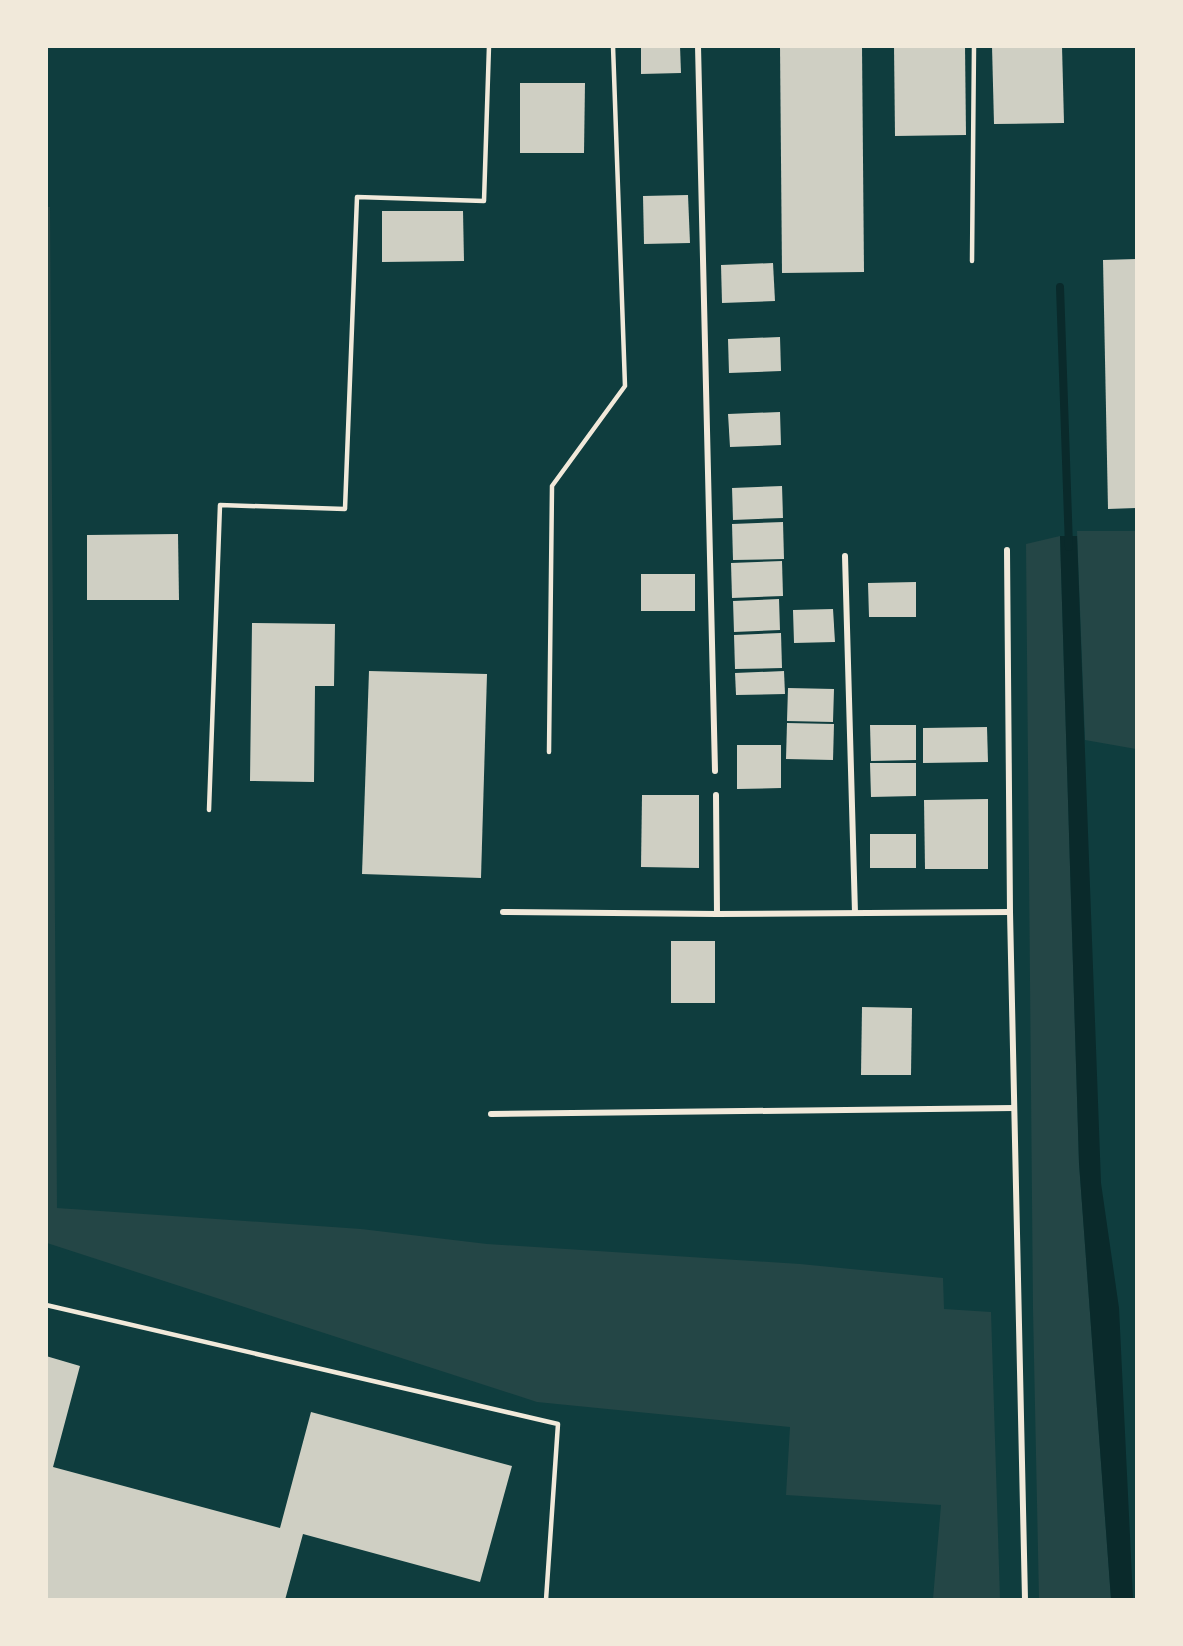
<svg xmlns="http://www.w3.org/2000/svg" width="1183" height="1646" font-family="Figtree,sans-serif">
  <rect width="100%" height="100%" fill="#0f3d3e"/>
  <!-- green -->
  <g fill="#244646">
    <polygon points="47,207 50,207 57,1208 361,1229 487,1244 800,1264 943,1278 944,1309 991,1312 1000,1599 933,1599 941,1505 786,1495 790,1427 537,1402 47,1243"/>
    <polygon points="1077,531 1136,531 1136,749 1085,740"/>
    <polygon points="1060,536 1079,1163 1111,1599 1039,1599 1033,1309 1026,544"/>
  </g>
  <!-- water -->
  <polygon fill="#0a2a2b" points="1060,536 1077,536 1101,1183 1119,1308 1133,1599 1111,1599 1079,1163"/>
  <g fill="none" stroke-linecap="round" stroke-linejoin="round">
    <!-- stream -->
    <polyline stroke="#0a2a2b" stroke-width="8" points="1060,287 1069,547"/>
  </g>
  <!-- building -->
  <g fill="#cfcfc3">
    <polygon points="641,46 680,46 681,73 641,74"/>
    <polygon points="780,46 862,46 864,272 782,273"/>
    <polygon points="894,46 965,46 966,135 895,136"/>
    <polygon points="992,46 1062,46 1064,123 994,124"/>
    <polygon points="520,83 585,83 584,153 520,153"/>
    <polygon points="688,195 690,243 644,244 643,196"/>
    <polygon points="382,211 463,211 464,261 382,262"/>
    <polygon points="1136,259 1136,508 1108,509 1103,260"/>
    <polygon points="773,263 775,301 722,303 721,265"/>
    <polygon points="780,337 781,371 729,373 728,339"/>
    <polygon points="780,412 781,445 730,447 728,414"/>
    <polygon points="782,486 783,518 733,520 732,488"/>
    <polygon points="783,522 784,559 733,560 732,524"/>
    <polygon points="178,534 179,600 87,600 87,535"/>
    <polygon points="782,561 783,596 732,598 731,563"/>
    <rect x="641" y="574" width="54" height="37"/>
    <polygon points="916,582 916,617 869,617 868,583"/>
    <polygon points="779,599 780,630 734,632 733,601"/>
    <polygon points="833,609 835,642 794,643 793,610"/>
    <polygon points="252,623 335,624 334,686 315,686 314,782 250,781"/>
    <polygon points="781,633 782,668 735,669 734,635"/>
    <polygon points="369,671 487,674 481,878 362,874"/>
    <polygon points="784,671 785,694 736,695 735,673"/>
    <polygon points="788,688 834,689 833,722 787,721"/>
    <polygon points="787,723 834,724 833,760 786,759"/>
    <polygon points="870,725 916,725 916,760 871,761"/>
    <polygon points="987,727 988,762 923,763 923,728"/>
    <polygon points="737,745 781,745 781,788 737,789"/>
    <polygon points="870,763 916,763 916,796 871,797"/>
    <polygon points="642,795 699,795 699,868 641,867"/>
    <polygon points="988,799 988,869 925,869 924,800"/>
    <rect x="870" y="834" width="46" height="34"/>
    <rect x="671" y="941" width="44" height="62"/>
    <polygon points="862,1007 912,1008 911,1075 861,1075"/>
    <polygon points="46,1356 80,1366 53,1467 280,1528 311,1412 512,1466 480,1582 303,1534 285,1600 53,1600 46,1598"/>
  </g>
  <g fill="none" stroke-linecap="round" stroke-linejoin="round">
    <!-- service -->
    <g stroke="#f1e9da" stroke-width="4.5">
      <polyline points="972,261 974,46"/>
      <polyline points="549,752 552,486 625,386 613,46"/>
      <polyline points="209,810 220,505 345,509 357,197 484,201 489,46"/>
      <polyline points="46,1305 558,1424 546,1600"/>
    </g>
    <!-- minor -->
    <g stroke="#f1e9da" stroke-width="6">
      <polyline points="698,46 715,771"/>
      <polyline points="1007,550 1010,912 1025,1600"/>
      <polyline points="845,556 855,913"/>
      <polyline points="716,795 717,914"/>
      <polyline points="503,912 717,914 1010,912"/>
      <polyline points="491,1114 1014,1108"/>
    </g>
  </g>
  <!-- border -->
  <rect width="1183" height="1646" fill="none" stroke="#f1e9da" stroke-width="96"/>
</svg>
